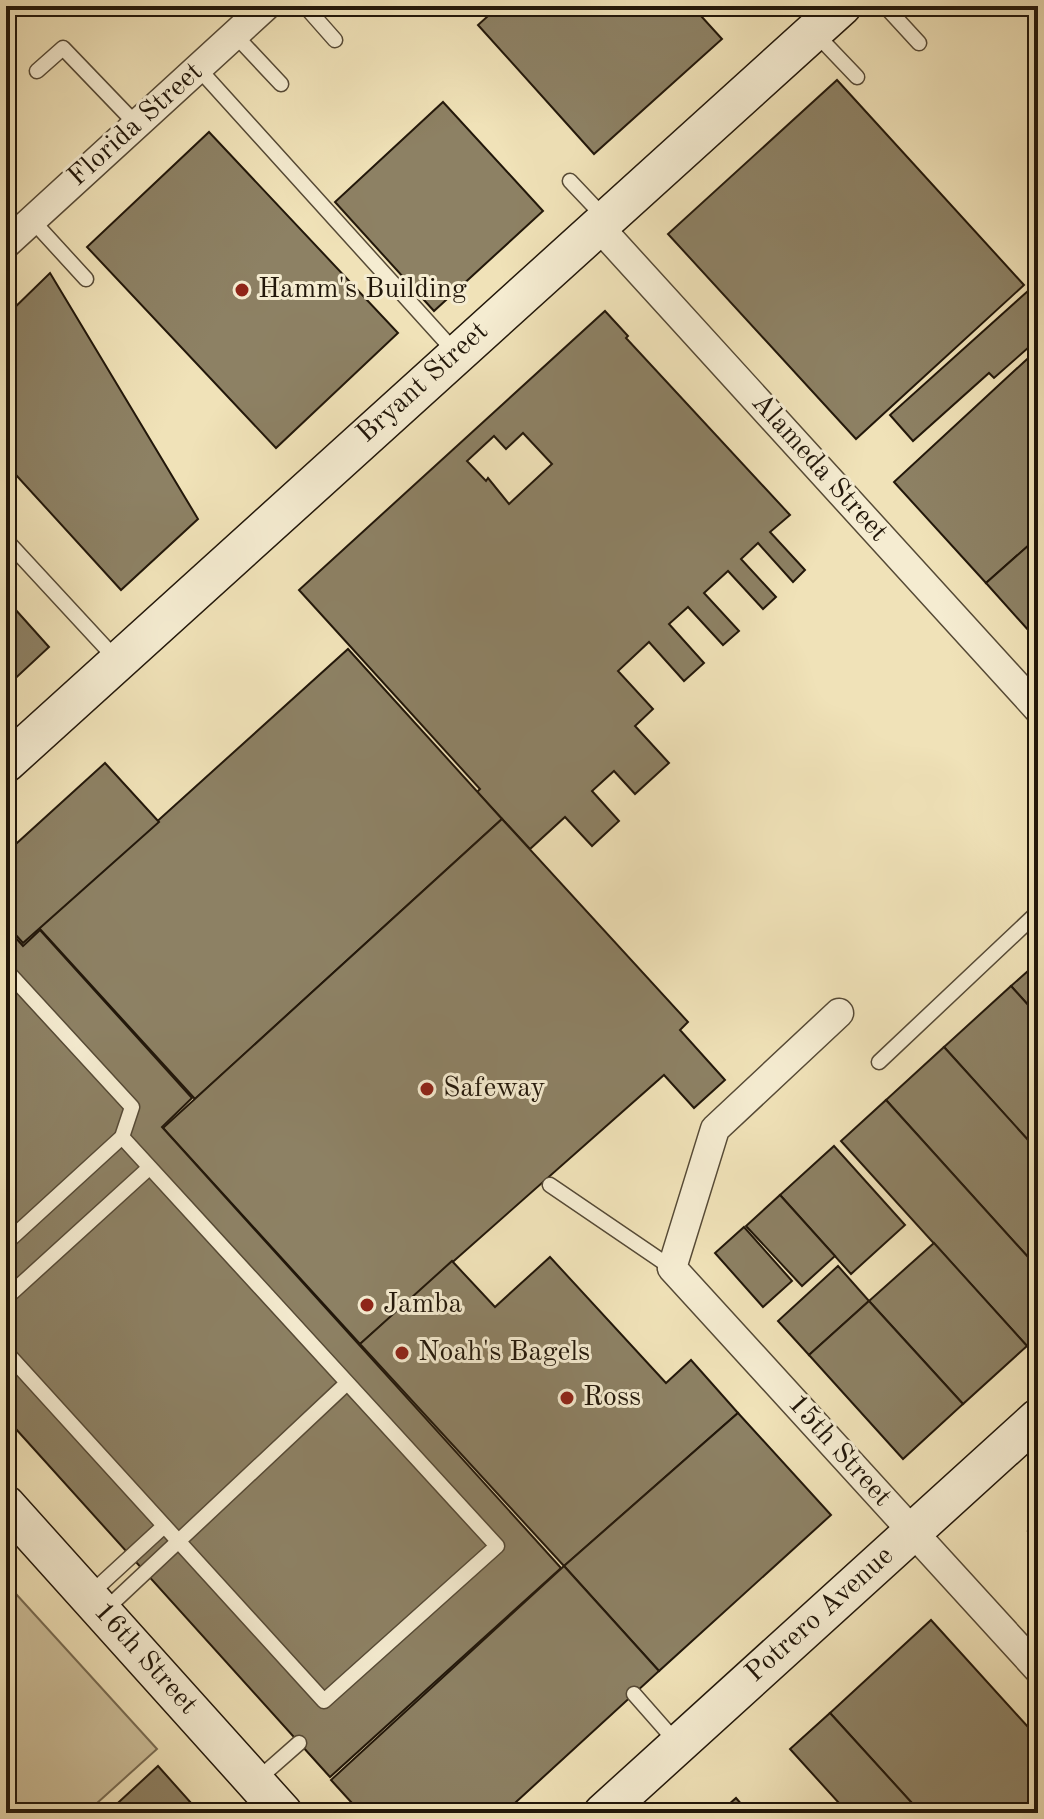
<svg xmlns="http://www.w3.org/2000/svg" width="1044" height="1819" font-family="'Old Standard TT',serif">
  <rect width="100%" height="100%" fill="#f0e2b8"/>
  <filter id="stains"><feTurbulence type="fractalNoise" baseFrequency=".0025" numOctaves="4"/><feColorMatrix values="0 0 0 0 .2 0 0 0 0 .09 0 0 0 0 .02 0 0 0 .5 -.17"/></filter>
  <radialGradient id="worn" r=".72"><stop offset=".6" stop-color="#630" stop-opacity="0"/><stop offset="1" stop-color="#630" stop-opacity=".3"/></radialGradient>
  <!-- green -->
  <polygon fill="#cdbf9a" stroke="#786b52" stroke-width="2" points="6,1583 157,1749 86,1813 6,1813"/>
  <!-- building -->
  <g fill="#8d8164" stroke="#22170a" stroke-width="2" fill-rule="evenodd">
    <polygon points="499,6 692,6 722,39 594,154 478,25"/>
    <polygon points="837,80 1024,285 856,439 668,234"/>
    <polygon points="443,102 543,211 434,311 335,202"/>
    <polygon points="209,132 398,333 276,448 87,247"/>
    <polygon points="50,273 198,519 121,590 6,464 6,316"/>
    <polygon points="1029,290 1038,292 1038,339 994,378 989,373 913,441 890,415"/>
    <path d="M 605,311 L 628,336 L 626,338 L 790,515 L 770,532 L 805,570 L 793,582 L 758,543 L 741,559 L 776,597 L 763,609 L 728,571 L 704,593 L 739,631 L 723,645 L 688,607 L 669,624 L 704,663 L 684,681 L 649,642 L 618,671 L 653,709 L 635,726 L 669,763 L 635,794 L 614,771 L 592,791 L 619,821 L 592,846 L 565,817 L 530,849 L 477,792 L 480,789 L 299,590 ZM 523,433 L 552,464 L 509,504 L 488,478 L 486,481 L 467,461 L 494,436 L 506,449 Z"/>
    <polygon points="1038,349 1038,537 986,583 894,482"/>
    <polygon points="1038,537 1038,625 1030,632 986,583"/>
    <polygon points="6,599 49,647 6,687"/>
    <polygon points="1038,625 1038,641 1030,632"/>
    <polygon points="348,649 502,819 195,1099 39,928"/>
    <polygon points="105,763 159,822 23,943 6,924 6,853"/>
    <polygon points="502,819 688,1022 680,1030 725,1080 694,1108 664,1075 360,1344 163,1128"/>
    <polygon points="6,927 23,946 40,930 192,1098 162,1127 561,1568 330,1777 6,1418"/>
    <polygon points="1038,962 1038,1016 1011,986"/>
    <polygon points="1011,986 1038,1016 1038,1151 944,1047"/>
    <polygon points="944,1047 1038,1151 1038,1268 886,1100"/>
    <polygon points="886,1100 1038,1268 1038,1336 1027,1346 841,1141"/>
    <polygon points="834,1146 905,1225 851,1274 780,1195"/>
    <polygon points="780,1195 835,1256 802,1286 746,1226"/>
    <polygon points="744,1227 792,1281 763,1307 715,1253"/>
    <polygon points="934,1243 1027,1346 963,1404 869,1301"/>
    <polygon points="550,1257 666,1383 691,1360 738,1413 564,1566 360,1344 452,1261 495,1307"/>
    <polygon points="838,1266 869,1301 809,1355 778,1321"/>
    <polygon points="869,1301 963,1404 903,1459 809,1355"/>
    <polygon points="738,1413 831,1515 659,1671 564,1566"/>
    <polygon points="1038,1523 1038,1542 1028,1531"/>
    <polygon points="564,1566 659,1671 504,1813 361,1813 331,1780"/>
    <polygon points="931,1620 1038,1738 1038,1813 921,1813 830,1713"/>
    <polygon points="830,1713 921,1813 848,1813 790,1749"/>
    <polygon points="158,1766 200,1813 107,1813"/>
    <polygon points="736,1798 749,1813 719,1813"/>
  </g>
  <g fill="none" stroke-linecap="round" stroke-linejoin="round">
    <!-- lane casing -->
    <g stroke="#564a36" stroke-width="17">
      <g id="lane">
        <polyline points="305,6 335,40"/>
        <polyline points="885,6 919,43"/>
        <polyline points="814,32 857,77"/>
        <polyline points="235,35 281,84"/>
        <polyline points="199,69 456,353"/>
        <polyline points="37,71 63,48 137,125"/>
        <polyline points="570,181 605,218"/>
        <polyline points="32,220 86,279"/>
        <polyline points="6,540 117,660"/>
        <polyline points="6,970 132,1107 122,1137 6,1243"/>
        <polyline points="879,1062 1038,912"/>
        <polyline points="550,1185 672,1268"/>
        <polyline points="6,1298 149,1168"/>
        <polyline points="6,1352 324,1701 497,1546 122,1137"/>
        <polyline points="89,1595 164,1526"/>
        <polyline points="104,1611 346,1384"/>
        <polyline points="634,1694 678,1744"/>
        <polyline points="257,1780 299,1743"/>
      </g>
    </g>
    <!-- street casing -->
    <g stroke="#564a36" stroke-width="31">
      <g id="street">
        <polyline points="599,227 1038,709"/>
        <polyline points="6,244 266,6"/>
        <polyline points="839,1013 715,1129 672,1268 1038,1669"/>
      </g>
    </g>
    <!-- secondary casing -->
    <g stroke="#22170a" stroke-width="41">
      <g id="secondary">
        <polyline points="6,763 842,6"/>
        <polyline points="6,1505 283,1813"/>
        <polyline points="603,1813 1038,1418"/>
      </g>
    </g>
    <!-- lane -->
    <use href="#lane" stroke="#f5ecd1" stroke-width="14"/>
    <!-- street -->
    <use href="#street" stroke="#f5ecd1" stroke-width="28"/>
    <!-- secondary -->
    <use href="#secondary" stroke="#f5ecd1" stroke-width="38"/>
  </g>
  <!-- markers -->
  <g fill="#8f2418" stroke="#f5ecd1" stroke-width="3">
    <circle cx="242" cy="290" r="8"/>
    <circle cx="427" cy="1089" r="8"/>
    <circle cx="367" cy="1305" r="8"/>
    <circle cx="402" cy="1353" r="8"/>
    <circle cx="567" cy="1398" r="8"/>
  </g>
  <g text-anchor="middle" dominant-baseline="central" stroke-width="6" stroke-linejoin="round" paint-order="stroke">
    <!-- street labels -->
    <g font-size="28" fill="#22170a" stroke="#f5ecd1">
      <text transform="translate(136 125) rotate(-42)">Florida Street</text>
      <text transform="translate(423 383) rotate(-42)">Bryant Street</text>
      <text transform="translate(819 468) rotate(48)">Alameda Street</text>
      <text transform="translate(839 1451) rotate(48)">15th Street</text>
      <text transform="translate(820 1615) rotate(-42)">Potrero Avenue</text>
      <text transform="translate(145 1659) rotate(48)">16th Street</text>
    </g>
    <!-- poi labels -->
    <g font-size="28" fill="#22170a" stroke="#f5ecd1" text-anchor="start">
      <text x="258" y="290">Hamm's Building</text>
      <text x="443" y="1089">Safeway</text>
      <text x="383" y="1305">Jamba</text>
      <text x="418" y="1353">Noah's Bagels</text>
      <text x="583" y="1398">Ross</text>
    </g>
  </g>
  <!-- margin -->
  <rect width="1044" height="1819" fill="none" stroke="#f0e2b8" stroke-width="32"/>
  <rect x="8" y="8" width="1028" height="1803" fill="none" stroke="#22170a" stroke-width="4"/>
  <rect x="16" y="16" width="1012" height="1787" fill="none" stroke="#22170a" stroke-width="2"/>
  <rect width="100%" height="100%" filter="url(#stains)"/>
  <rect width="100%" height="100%" fill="url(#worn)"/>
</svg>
